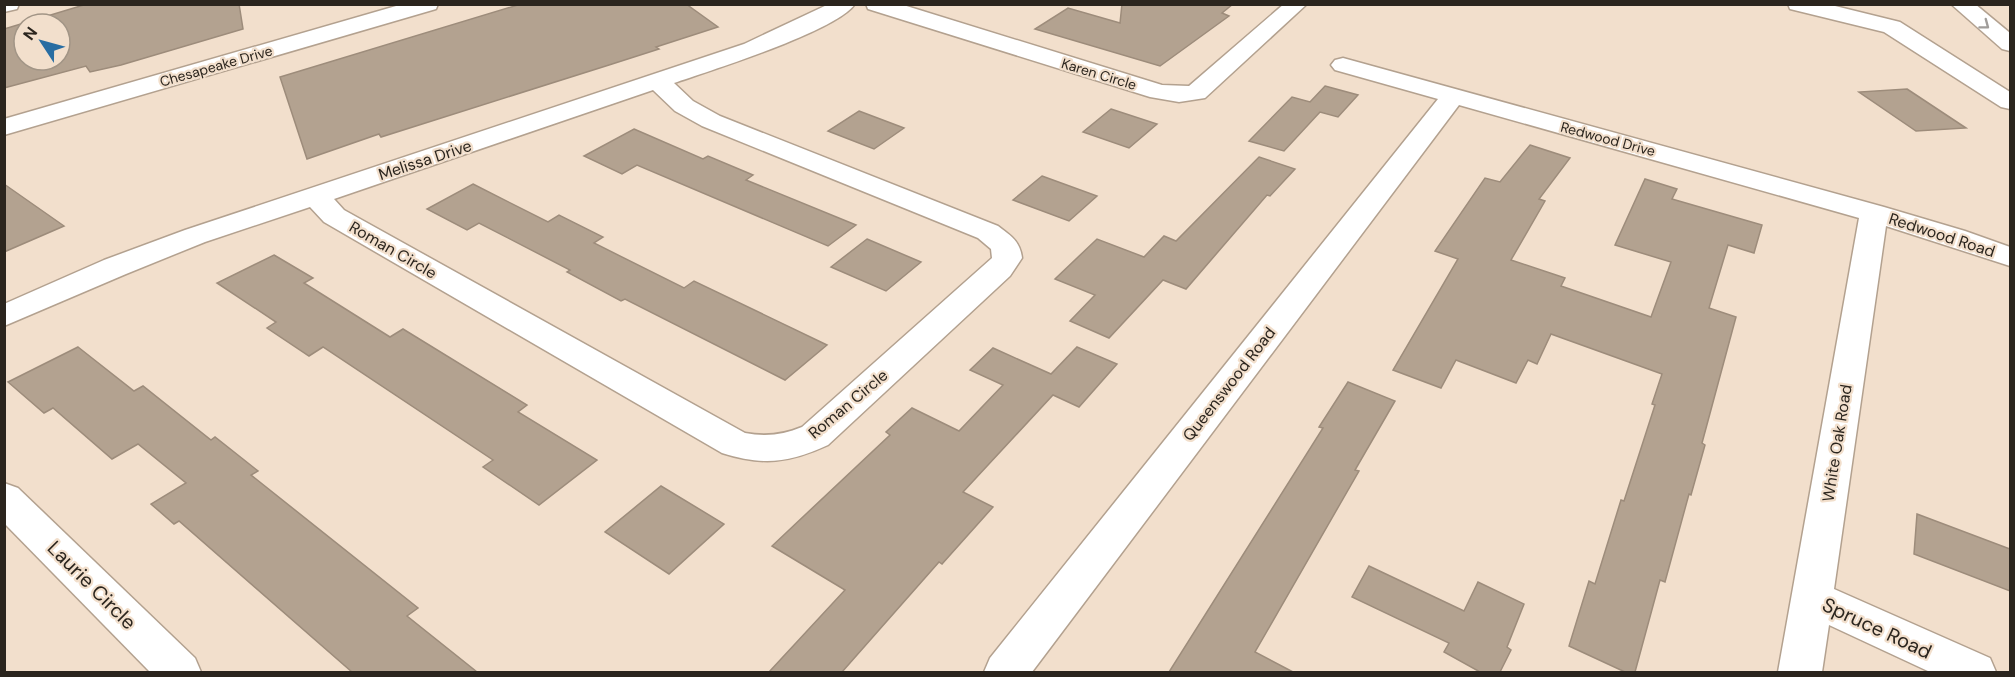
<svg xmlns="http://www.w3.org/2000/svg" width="2015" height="677" font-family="'DM Sans',sans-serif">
  <rect width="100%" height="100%" fill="#f2dfcc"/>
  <!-- building -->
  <g fill="#b3a290" stroke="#9d8c7b" stroke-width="1.5" fill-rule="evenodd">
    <path d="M 87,4 L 239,4 L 243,29 L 121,65 L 90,72 L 86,66 L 4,88 L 4,29 ZM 24,24 L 60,24 L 60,60 L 24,60 Z"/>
    <polygon points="521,4 686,4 718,27 656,47 659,49 609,65 381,137 379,134 307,159 280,77"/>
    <polygon points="1122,4 1233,4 1222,13 1229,16 1160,66 1035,29 1068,8 1120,23"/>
    <polygon points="1325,86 1358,95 1338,117 1320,112 1284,151 1249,141 1292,97 1310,102"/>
    <polygon points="1907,89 1966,128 1916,131 1859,92"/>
    <polygon points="1111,109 1157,124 1129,148 1083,132"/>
    <polygon points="859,111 904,128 874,149 828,131"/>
    <polygon points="634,129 703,159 708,156 753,175 746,180 856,225 828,246 637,165 622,174 584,156"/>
    <polygon points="1530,145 1570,158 1539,199 1545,201 1511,260 1565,278 1561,286 1651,317 1671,262 1615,245 1645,179 1677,189 1672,199 1762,225 1754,253 1728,245 1709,308 1736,317 1702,443 1705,445 1691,495 1689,494 1665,582 1660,580 1635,672 1625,672 1569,646 1589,581 1595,584 1621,500 1624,501 1655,405 1652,404 1662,374 1551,334 1537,364 1528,360 1516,383 1456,360 1441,388 1393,370 1458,259 1435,251 1485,178 1500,182"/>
    <polygon points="1259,157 1295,169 1270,196 1267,195 1186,289 1163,280 1109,338 1070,321 1095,295 1055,279 1097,239 1144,257 1164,236 1176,241"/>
    <polygon points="1042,176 1097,196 1069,221 1013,200"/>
    <polygon points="4,184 64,226 4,252"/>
    <polygon points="473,184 548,222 559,215 603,237 594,243 684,288 694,281 827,345 785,380 625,299 621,301 567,272 570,270 479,223 467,230 427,209"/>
    <polygon points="867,239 921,262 886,291 831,267"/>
    <polygon points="274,255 313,278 304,283 390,337 403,329 527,405 518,412 597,460 539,505 483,467 493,460 323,347 309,356 267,328 276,322 217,283"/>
    <polygon points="78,347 134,391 143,386 211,440 215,437 258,471 251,475 418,608 407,616 477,672 352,672 179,521 174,524 151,504 186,483 138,444 112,459 53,408 44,413 8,382"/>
    <polygon points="1077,347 1117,364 1079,407 1053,395 963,492 993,507 942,564 939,562 842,672 769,672 845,590 772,546 890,435 886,432 912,408 959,431 1003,385 970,370 993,348 1051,374"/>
    <polygon points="1348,382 1395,401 1355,470 1359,471 1255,652 1293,672 1169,672 1323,428 1319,427"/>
    <polygon points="661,486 724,524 669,574 605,532"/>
    <polygon points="1917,514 2010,549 2010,591 1914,554"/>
    <polygon points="1369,566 1464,611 1478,582 1524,604 1507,647 1511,650 1500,672 1480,672 1444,652 1449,643 1352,597"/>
  </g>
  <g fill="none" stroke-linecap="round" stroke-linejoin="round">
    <!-- minor casing -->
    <g stroke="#b3a18f" stroke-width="3">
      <g id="minor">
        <polygon points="4,4 19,4 17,9 4,12"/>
        <polygon points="403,4 438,4 436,9 4,135 4,119"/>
        <path d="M 829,4 L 855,4 C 837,31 709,71 674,83 L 693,101 L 720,116 L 998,226 C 1011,236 1020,241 1022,258 L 1010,276 L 828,445 C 789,463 763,466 722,453 L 324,222 L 310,207 L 205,242 L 126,274 L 4,326 L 4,304 L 104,260 L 185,230 L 744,44 ZM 653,90 L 675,111 L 702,126 L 978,238 L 991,249 L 992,258 L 802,427 C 783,435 766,437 745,433 L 344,210 L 334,199 Z"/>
        <polygon points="866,4 900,4 1162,85 1189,86 1284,4 1307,4 1205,98 1179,102 1150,97 868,9"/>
        <polygon points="1788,4 1827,4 1900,22 2010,92 2010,109 2001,107 1884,32 1790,9"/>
        <polygon points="1343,58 1884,207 1965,231 2010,247 2010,266 1886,226 1834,589 1990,658 1996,672 1930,672 1829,625 1822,672 1778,672 1859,218 1459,105 1032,672 984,672 990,658 1438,99 1335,70 1331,65 1335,60"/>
        <polygon points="4,483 18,488 195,658 201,672 150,672 4,523"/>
      </g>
    </g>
    <!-- highway casing -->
    <g stroke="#b3a18f" stroke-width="3">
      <polygon id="highway" points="1951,4 1975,4 2010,33 2010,51 2002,49"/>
    </g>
    <!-- minor -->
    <use href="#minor" fill="#fff" fill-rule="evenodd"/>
    <!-- highway -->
    <use href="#highway" fill="#fff" fill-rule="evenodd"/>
  </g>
  <!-- one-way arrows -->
  <defs><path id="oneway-chevron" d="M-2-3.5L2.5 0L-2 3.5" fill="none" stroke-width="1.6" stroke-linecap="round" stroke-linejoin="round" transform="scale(1.5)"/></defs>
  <use stroke="#a09d9a" href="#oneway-chevron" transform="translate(1985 25) rotate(37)"/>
  <g text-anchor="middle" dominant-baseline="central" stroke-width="4.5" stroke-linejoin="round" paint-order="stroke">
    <!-- far-street labels -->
    <g font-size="14" fill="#2b251e" stroke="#f2dfcc">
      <text transform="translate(216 66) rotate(-16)">Chesapeake Drive</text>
      <text transform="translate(1099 74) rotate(17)">Karen Circle</text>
      <text transform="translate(1608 139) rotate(15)">Redwood Drive</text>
    </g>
    <!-- street labels -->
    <g font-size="16" fill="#2b251e" stroke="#f2dfcc">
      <text transform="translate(425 160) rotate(-18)">Melissa Drive</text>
      <text transform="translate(1942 235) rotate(18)">Redwood Road</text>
      <text transform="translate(393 250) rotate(30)">Roman Circle</text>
      <text transform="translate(1229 384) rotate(-52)">Queenswood Road</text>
      <text transform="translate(848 404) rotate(-40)">Roman Circle</text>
      <text transform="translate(1837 443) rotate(-81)">White Oak Road</text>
    </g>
    <!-- near-street labels -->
    <g font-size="20" fill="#2b251e" stroke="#f2dfcc">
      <text transform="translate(92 585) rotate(45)">Laurie Circle</text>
      <text transform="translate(1877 628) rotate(25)">Spruce Road</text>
    </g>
  </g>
  <!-- border -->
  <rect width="2015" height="677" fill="none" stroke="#2b251e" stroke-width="12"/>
  <!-- north arrow -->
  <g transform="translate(42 42) rotate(306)"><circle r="28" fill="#f2dfcc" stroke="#a29586" stroke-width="1.5"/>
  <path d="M0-4.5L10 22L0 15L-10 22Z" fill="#286da2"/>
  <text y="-9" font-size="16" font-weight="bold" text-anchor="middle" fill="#2b251e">N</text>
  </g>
</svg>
